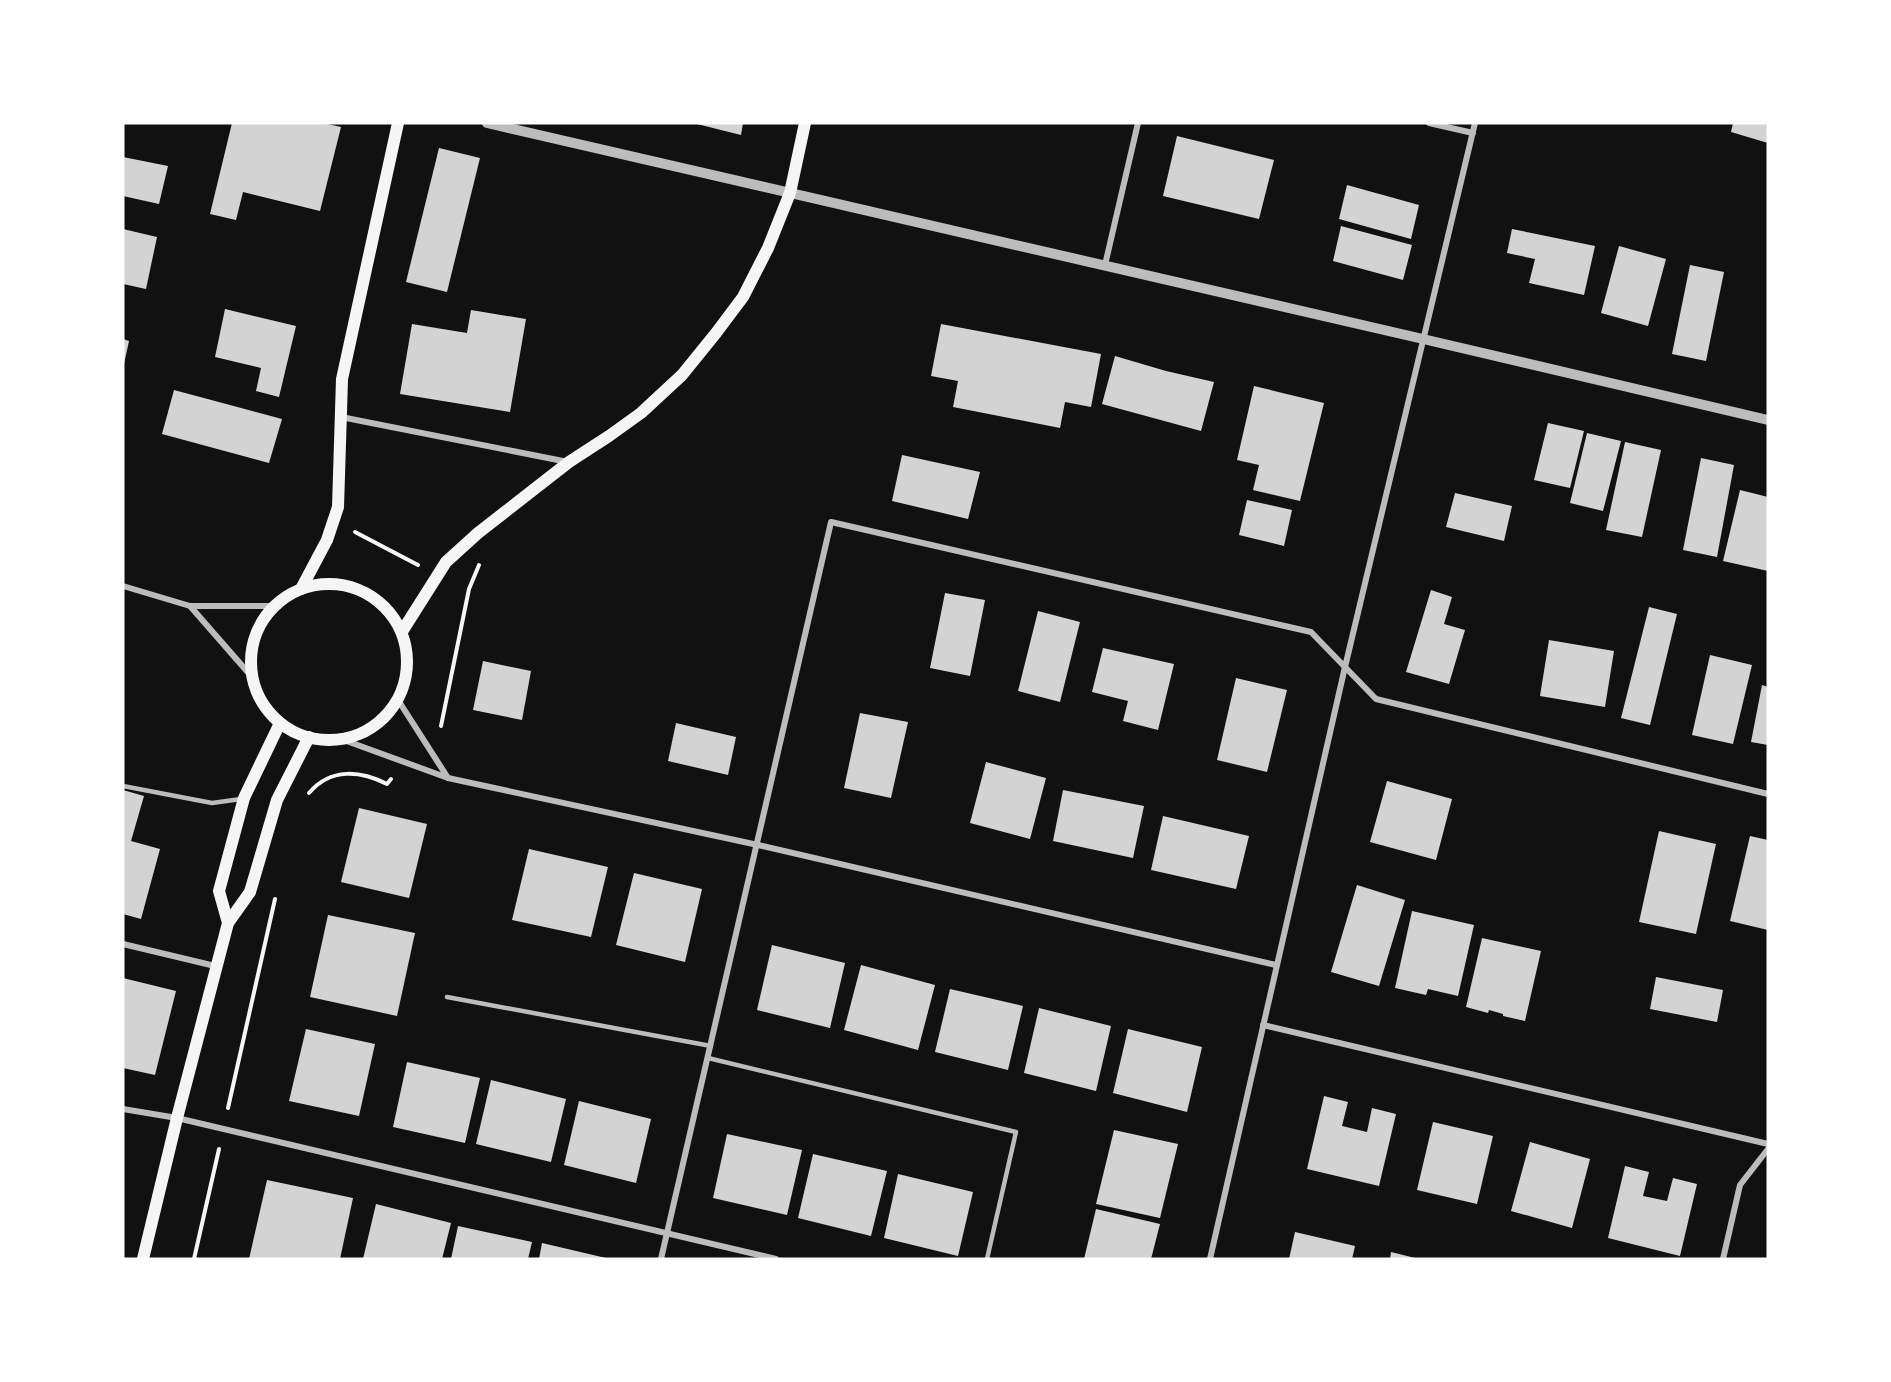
<svg xmlns="http://www.w3.org/2000/svg" width="1891" height="1382" font-family="Commissioner,sans-serif">
  <rect width="100%" height="100%" fill="#111"/>
  <!-- building -->
  <g fill="#d3d3d3">
    <polygon points="232,123 323,123 341,127 320,211 243,192 236,220 210,214"/>
    <polygon points="693,123 743,123 741,135"/>
    <polygon points="1733,123 1768,123 1768,143 1731,132"/>
    <polygon points="1177,136 1274,160 1259,219 1163,196"/>
    <polygon points="439,148 480,158 447,292 406,282"/>
    <polygon points="123,157 168,166 159,204 123,196"/>
    <polygon points="1347,185 1419,205 1411,239 1339,219"/>
    <polygon points="1341,226 1412,245 1403,280 1333,261"/>
    <polygon points="123,229 157,237 146,289 123,284"/>
    <polygon points="1512,229 1595,246 1584,295 1529,283 1535,259 1507,253"/>
    <polygon points="1619,246 1666,259 1648,326 1601,313"/>
    <polygon points="1690,265 1724,272 1706,361 1672,354"/>
    <polygon points="225,309 296,326 279,397 256,391 261,368 215,357"/>
    <polygon points="471,310 526,319 510,412 400,394 412,324 467,333"/>
    <polygon points="941,324 1101,354 1091,407 1065,402 1060,428 953,407 958,381 931,376"/>
    <polygon points="123,339 129,341 124,364 123,364"/>
    <polygon points="1115,356 1166,371 1214,382 1201,431 1102,404"/>
    <polygon points="1254,386 1324,403 1300,501 1253,490 1259,465 1237,460"/>
    <polygon points="174,390 282,419 269,463 162,434"/>
    <polygon points="1548,423 1584,431 1570,488 1534,480"/>
    <polygon points="1587,433 1621,441 1603,511 1570,503"/>
    <polygon points="1625,442 1661,450 1642,537 1606,530"/>
    <polygon points="902,455 980,472 968,519 892,501"/>
    <polygon points="1701,458 1734,465 1717,557 1683,550"/>
    <polygon points="1740,490 1768,497 1768,571 1723,561"/>
    <polygon points="1455,493 1512,506 1504,541 1446,527"/>
    <polygon points="1247,500 1292,510 1284,546 1239,535"/>
    <polygon points="1431,590 1452,597 1444,624 1465,630 1449,684 1406,672"/>
    <polygon points="945,593 985,600 970,676 930,668"/>
    <polygon points="1649,607 1677,614 1650,725 1621,718"/>
    <polygon points="1038,611 1080,622 1060,702 1018,691"/>
    <polygon points="1549,640 1614,651 1605,707 1540,696"/>
    <polygon points="1103,648 1174,664 1158,730 1123,721 1128,701 1092,692"/>
    <polygon points="1710,655 1752,665 1733,744 1692,735"/>
    <polygon points="483,661 531,671 522,720 473,710"/>
    <polygon points="1236,678 1287,690 1267,772 1217,760"/>
    <polygon points="1762,685 1768,687 1768,745 1751,742"/>
    <polygon points="860,713 908,722 891,798 844,788"/>
    <polygon points="676,723 736,737 728,775 668,761"/>
    <polygon points="986,762 1046,778 1030,839 970,823"/>
    <polygon points="1387,781 1452,799 1436,860 1370,842"/>
    <polygon points="123,790 144,796 131,841 160,849 141,919 123,914"/>
    <polygon points="1063,790 1144,806 1133,858 1053,841"/>
    <polygon points="359,808 427,824 409,898 341,882"/>
    <polygon points="1163,816 1249,836 1236,889 1151,870"/>
    <polygon points="1659,831 1716,844 1696,934 1639,922"/>
    <polygon points="1750,836 1768,840 1768,930 1730,921"/>
    <polygon points="529,849 608,867 591,937 512,920"/>
    <polygon points="634,873 702,889 685,962 616,945"/>
    <polygon points="1357,885 1405,900 1379,986 1331,972"/>
    <polygon points="1412,911 1474,925 1458,996 1428,989 1426,995 1395,988"/>
    <polygon points="328,915 415,933 397,1016 310,997"/>
    <polygon points="1482,938 1541,951 1525,1021 1503,1016 1503,1014 1489,1010 1488,1013 1466,1007"/>
    <polygon points="772,945 845,963 830,1028 757,1010"/>
    <polygon points="861,965 935,985 918,1050 844,1030"/>
    <polygon points="1656,977 1723,990 1717,1022 1650,1009"/>
    <polygon points="123,978 176,991 155,1075 123,1068"/>
    <polygon points="950,989 1023,1006 1008,1070 935,1052"/>
    <polygon points="1039,1008 1111,1026 1096,1091 1024,1073"/>
    <polygon points="306,1029 375,1044 359,1116 289,1101"/>
    <polygon points="1128,1029 1202,1047 1187,1112 1113,1093"/>
    <polygon points="407,1062 480,1078 465,1143 393,1127"/>
    <polygon points="491,1080 566,1099 551,1162 476,1144"/>
    <polygon points="1324,1096 1348,1102 1342,1126 1367,1132 1372,1108 1396,1114 1379,1186 1307,1169"/>
    <polygon points="579,1101 651,1119 636,1183 564,1165"/>
    <polygon points="1433,1122 1493,1136 1477,1204 1417,1190"/>
    <polygon points="1114,1130 1178,1144 1160,1218 1096,1204"/>
    <polygon points="727,1134 802,1150 787,1215 713,1198"/>
    <polygon points="1530,1142 1590,1159 1572,1228 1511,1211"/>
    <polygon points="813,1154 887,1171 871,1236 798,1218"/>
    <polygon points="1625,1166 1649,1172 1643,1196 1667,1201 1673,1178 1697,1184 1680,1256 1608,1238"/>
    <polygon points="898,1174 973,1192 958,1256 884,1238"/>
    <polygon points="267,1180 353,1198 340,1259 249,1259"/>
    <polygon points="376,1204 451,1223 442,1259 363,1259"/>
    <polygon points="1096,1209 1160,1224 1151,1259 1084,1259"/>
    <polygon points="458,1226 532,1242 528,1259 451,1259"/>
    <polygon points="1295,1232 1355,1246 1352,1259 1289,1259"/>
    <polygon points="542,1243 606,1258 606,1259 539,1259"/>
    <polygon points="1391,1252 1415,1258 1415,1259 1390,1259"/>
  </g>
  <g fill="none" stroke-linecap="round" stroke-linejoin="round">
    <!-- path -->
    <g stroke="#f5f5f5" stroke-width="4">
      <polyline points="355,532 418,565"/>
      <polyline points="441,726 469,589 479,565"/>
      <path d="M 309,793 C 331,767 361,771 387,784 L 391,779"/>
      <polyline points="228,1108 275,899"/>
      <polyline points="194,1259 219,1149"/>
    </g>
    <!-- service -->
    <g stroke="#bcbcbc" stroke-width="4.5">
      <polyline points="123,786 212,803 241,799"/>
      <polyline points="447,997 711,1046"/>
      <polyline points="708,1058 1016,1132 987,1259"/>
    </g>
    <!-- minor -->
    <g stroke="#bcbcbc" stroke-width="6">
      <polyline points="1429,123 1473,133"/>
      <polyline points="1105,265 1138,123"/>
      <polyline points="341,417 568,462"/>
      <polyline points="123,586 190,606 273,606"/>
      <polyline points="190,606 252,677"/>
      <polyline points="398,700 448,778"/>
      <polyline points="341,739 448,778 758,845 1276,965"/>
      <polyline points="123,944 215,966"/>
      <polyline points="1263,1025 1768,1144"/>
      <polyline points="123,1109 177,1118 776,1259"/>
      <polyline points="661,1259 831,522 1311,632 1376,699 1768,794"/>
      <polyline points="1210,1259 1345,667 1475,123"/>
      <polyline points="1723,1259 1740,1185 1768,1149"/>
    </g>
    <!-- tertiary -->
    <polyline stroke="#bcbcbc" stroke-width="10" points="487,123 1423,339 1768,420"/>
    <!-- secondary -->
    <g stroke="#f5f5f5" stroke-width="12">
      <circle cx="329" cy="662" r="78"/>
      <polyline points="301,589 327,540 338,507 342,379 398,123"/>
      <polyline points="403,630 446,562 478,533 569,462 609,436 641,413 682,375 716,333 743,297 768,248 790,193 805,123"/>
      <polyline points="228,923 219,891 244,798 280,723"/>
      <polyline points="143,1259 177,1118 228,923 250,892 277,800 309,737"/>
    </g>
  </g>
  <!-- border -->
  <rect width="1891" height="1382" fill="none" stroke="#ffffff" stroke-width="249"/>
</svg>
